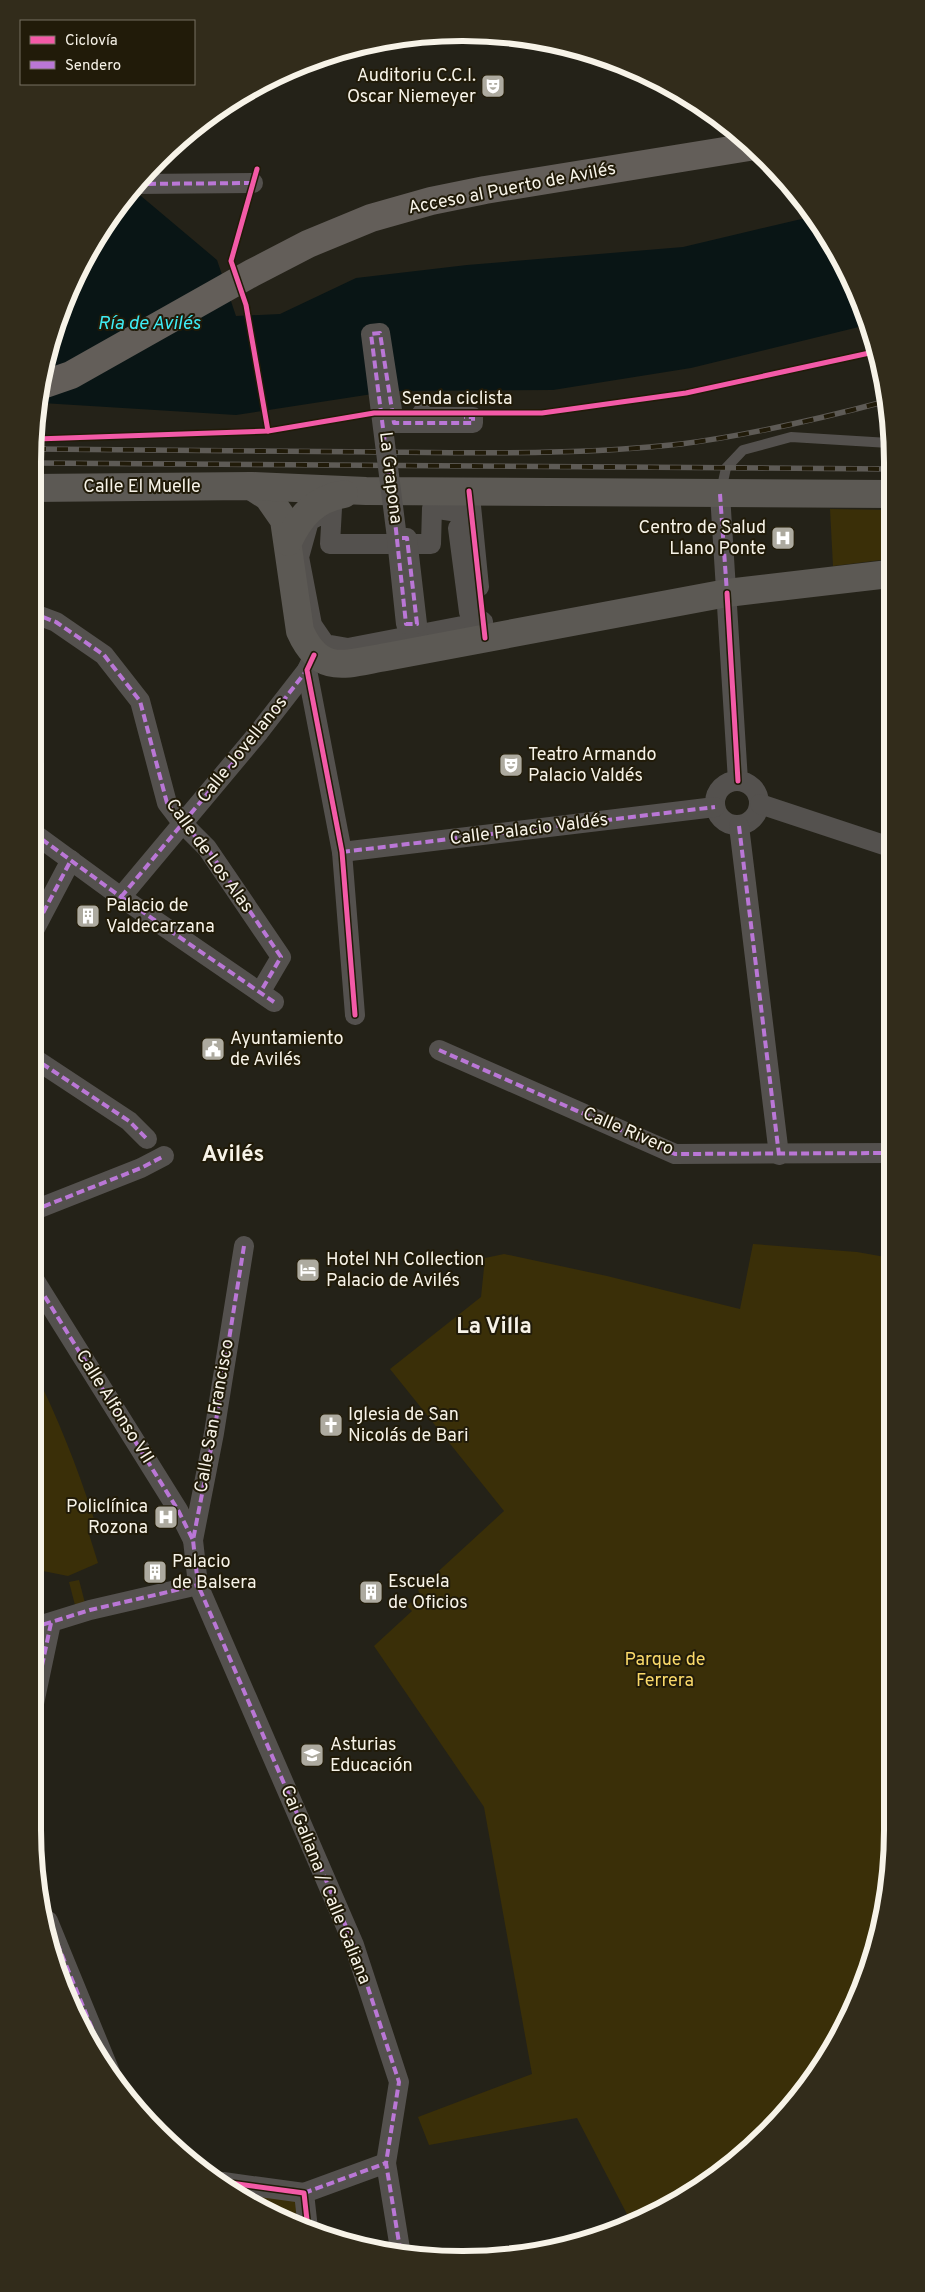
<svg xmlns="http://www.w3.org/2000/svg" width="925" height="2292" font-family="Overpass,sans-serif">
  <rect width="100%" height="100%" fill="#242218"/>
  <!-- green -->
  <g fill="#3a2f08">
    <polygon points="830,509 889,510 889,559 833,566"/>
    <polygon points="753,1244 857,1252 891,1258 892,1829 870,1967 803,2091 746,2153 678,2202 630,2220 577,2118 429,2145 418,2117 532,2074 484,1807 374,1646 412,1611 407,1606 420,1594 418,1590 504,1511 390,1369 481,1297 485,1258 504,1254 607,1276 740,1309"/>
    <path d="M 33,1368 C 58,1418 77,1466 94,1519 L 88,1522 L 88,1531 L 98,1563 L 68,1576 L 33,1569 Z"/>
    <polygon points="79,1580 85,1603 75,1605 69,1582"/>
    <polygon points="223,2182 304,2193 308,2229 248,2202"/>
  </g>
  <!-- water -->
  <polygon fill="#091515" points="127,196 141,196 217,260 236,316 280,314 356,278 467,265 683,247 810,217 860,298 867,325 691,368 553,390 392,391 236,415 42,403 55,325 90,248"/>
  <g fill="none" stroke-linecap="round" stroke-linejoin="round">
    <!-- lane -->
    <polyline stroke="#54514e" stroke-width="10" points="721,491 726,468 743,450 791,437 889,443"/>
    <!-- street -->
    <g stroke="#54514e" stroke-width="20">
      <polyline points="136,184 253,183"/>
      <polyline points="394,423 473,423 473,417 422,417 422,413"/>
      <polyline points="720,494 738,781"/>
      <polyline points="471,506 479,587"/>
      <polygon points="332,508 330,544 431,544 432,508 471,514 458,528 469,612 483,622 348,648 325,644 312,625 299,557 309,521"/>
      <polyline points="32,613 56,622 104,655 140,701 167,803 183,824 207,848 281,957 261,991"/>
      <polyline points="314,655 307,670 342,852 355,1015"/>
      <circle cx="737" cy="803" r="22"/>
      <polyline points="760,804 890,847"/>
      <polyline points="739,826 779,1155"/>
      <polyline points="32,832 121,897 274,1002"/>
      <polyline points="342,852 715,807"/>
      <polyline points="121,897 259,732 307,670"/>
      <polyline points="32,934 71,860"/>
      <polyline points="439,1050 675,1154 891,1153"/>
      <polyline points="32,1057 129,1121 147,1139"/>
      <polyline points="32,1211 141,1168 164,1156"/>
      <polyline points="244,1246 214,1433 193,1540 198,1585 354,1945 399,2082 386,2163 401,2255"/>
      <polyline points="32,1276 178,1510 193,1540"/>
      <polyline points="32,1628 90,1610 198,1585"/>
      <polyline points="32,1713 51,1623"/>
      <polyline points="48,1921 110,2072"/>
      <polyline points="223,2182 304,2193 308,2229"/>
      <polyline points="304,2193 386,2163"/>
    </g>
    <!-- primary -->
    <g stroke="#5c5954" stroke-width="28">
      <path d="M 251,486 L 268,497 L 284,520 L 300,631 C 320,676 345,664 386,657 L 727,593 L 889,574"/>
      <polyline points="32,488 251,486 366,491 889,494"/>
      <path d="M 288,542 C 300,516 315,499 344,494"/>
    </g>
    <!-- highway -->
    <polyline stroke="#635e59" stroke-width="28" points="45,384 71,375 252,273 308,244 371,218 431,201 485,190 749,147"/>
    <!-- rail casing -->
    <g stroke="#5e5b56" stroke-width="5.5">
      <g id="rail">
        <path d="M 35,449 C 151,450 267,451 384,452 C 483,453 582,455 681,444 C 751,435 819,419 887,401"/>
        <polyline points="32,463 889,469"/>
      </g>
    </g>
    <!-- rail -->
    <use href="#rail" stroke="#211b09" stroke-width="4" stroke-dasharray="11" stroke-linecap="butt"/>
    <!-- street-bridge -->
    <polyline stroke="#54514e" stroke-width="20" points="394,423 380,333 371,334 396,530 406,624 417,624 407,538"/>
    <!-- quiet -->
    <g stroke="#ba77d6" stroke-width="4" stroke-dasharray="8 4" stroke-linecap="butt">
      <polyline points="136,184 253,183"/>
      <polyline points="720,494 727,593"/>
      <polyline points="402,538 407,538 417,624 406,624 396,530 371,334 380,333 394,423 473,423 473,417 464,417"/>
      <polyline points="32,613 56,622 104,655 140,701 167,803 183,824 207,848 281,957 261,991"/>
      <polyline points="739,826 779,1155"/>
      <polyline points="32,832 121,897 274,1002"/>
      <polyline points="342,852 715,807"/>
      <polyline points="121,897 259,732 307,670"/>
      <polyline points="32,934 71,860"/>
      <polyline points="439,1050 675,1154 891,1153"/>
      <polyline points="32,1057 129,1121 147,1139"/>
      <polyline points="32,1211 141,1168 164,1156"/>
      <polyline points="244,1246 214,1433 193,1540 198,1585 354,1945 399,2082 386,2163 401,2255"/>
      <polyline points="32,1276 178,1510 193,1540"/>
      <polyline points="32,1628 90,1610 198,1585"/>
      <polyline points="32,1713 51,1623"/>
      <polyline points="48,1921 110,2072"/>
      <polyline points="304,2193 386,2163"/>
    </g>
    <!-- cycleway casing -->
    <g stroke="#211b09" stroke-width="8">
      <g id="cycleway">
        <polyline points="257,169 231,261 246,305 268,431"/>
        <polyline points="36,439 268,431 374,413 542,413 686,393 874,352"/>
        <polyline points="469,491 485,638"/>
        <polyline points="727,593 738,781"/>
        <polyline points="314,655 307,670 342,852 355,1015"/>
        <polyline points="223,2182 304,2193 308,2229"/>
      </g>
    </g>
    <!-- cycleway -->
    <use href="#cycleway" stroke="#f35aa7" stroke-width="5"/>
  </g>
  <!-- icons -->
  <defs>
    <g id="theatre-square" transform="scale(1.25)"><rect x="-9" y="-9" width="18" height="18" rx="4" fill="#adaa9f" stroke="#211b09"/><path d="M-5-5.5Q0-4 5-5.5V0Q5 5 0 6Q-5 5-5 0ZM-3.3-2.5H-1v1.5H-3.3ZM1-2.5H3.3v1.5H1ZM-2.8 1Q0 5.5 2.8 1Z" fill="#fff"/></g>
    <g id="hospital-square" transform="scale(1.25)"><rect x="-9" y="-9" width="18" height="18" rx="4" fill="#adaa9f" stroke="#211b09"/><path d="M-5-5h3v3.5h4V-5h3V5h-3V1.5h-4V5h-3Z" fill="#fff"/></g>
    <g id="building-square" transform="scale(1.25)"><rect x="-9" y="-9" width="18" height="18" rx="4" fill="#adaa9f" stroke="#211b09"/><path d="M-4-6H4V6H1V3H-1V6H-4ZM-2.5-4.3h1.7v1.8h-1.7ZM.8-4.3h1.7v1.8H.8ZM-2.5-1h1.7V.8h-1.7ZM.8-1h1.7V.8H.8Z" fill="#fff"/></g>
    <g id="civic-square" transform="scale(1.25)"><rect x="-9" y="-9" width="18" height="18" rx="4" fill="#adaa9f" stroke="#211b09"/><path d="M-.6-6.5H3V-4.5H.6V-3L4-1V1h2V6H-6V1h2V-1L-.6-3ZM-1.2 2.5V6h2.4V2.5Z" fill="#fff"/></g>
    <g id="hotel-square" transform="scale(1.25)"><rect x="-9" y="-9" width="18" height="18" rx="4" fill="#adaa9f" stroke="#211b09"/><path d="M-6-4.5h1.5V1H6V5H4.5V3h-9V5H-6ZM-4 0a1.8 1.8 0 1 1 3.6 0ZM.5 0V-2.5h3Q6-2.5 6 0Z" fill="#fff"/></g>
    <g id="church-square" transform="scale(1.25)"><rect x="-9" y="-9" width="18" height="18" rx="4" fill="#adaa9f" stroke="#211b09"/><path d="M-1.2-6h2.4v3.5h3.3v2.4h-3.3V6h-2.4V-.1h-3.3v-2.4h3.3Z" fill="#fff"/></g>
    <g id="university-square" transform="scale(1.25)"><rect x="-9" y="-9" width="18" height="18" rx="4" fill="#adaa9f" stroke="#211b09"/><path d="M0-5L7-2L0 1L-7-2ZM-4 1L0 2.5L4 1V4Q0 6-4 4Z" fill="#fff"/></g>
  </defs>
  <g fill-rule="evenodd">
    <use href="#theatre-square" x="493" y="86"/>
    <use href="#hospital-square" x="783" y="538"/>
    <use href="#theatre-square" x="511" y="765"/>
    <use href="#building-square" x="88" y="916"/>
    <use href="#civic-square" x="213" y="1049"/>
    <use href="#hotel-square" x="308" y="1270"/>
    <use href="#church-square" x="331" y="1425"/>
    <use href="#hospital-square" x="166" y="1517"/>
    <use href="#building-square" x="155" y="1572"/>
    <use href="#building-square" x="371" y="1592"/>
    <use href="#university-square" x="312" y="1755"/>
  </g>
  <g text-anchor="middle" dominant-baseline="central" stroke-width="4" stroke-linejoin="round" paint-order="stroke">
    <!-- poi labels -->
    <g font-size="18" fill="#f7f3e8" stroke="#211b09" text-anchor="start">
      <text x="476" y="76" text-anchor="end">Auditoriu C.C.I.<tspan x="476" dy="21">Oscar Niemeyer</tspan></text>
      <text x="766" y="528" text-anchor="end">Centro de Salud<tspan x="766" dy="21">Llano Ponte</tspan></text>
      <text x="528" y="755">Teatro Armando<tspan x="528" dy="21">Palacio Valdés</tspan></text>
      <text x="106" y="906">Palacio de<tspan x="106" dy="21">Valdecarzana</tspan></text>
      <text x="230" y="1039">Ayuntamiento<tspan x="230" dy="21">de Avilés</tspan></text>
      <text x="326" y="1260">Hotel NH Collection<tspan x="326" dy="21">Palacio de Avilés</tspan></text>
      <text x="348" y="1415">Iglesia de San<tspan x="348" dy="21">Nicolás de Bari</tspan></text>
      <text x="148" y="1507" text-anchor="end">Policlínica<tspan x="148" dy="21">Rozona</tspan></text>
      <text x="172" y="1562">Palacio<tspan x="172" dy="21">de Balsera</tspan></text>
      <text x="388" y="1582">Escuela<tspan x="388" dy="21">de Oficios</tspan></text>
      <text x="330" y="1745">Asturias<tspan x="330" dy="21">Educación</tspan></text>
    </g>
    <!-- street labels -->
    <g font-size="18" fill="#f7f3e8" stroke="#211b09">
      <text transform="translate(512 189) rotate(-11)">Acceso al Puerto de Avilés</text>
      <text x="457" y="399">Senda ciclista</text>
      <text transform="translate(390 478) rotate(83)">La Grapona</text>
      <text x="142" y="487">Calle El Muelle</text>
      <text transform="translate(243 750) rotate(-51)">Calle Jovellanos</text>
      <text transform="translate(529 830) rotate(-7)">Calle Palacio Valdés</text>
      <text transform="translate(209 856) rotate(54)">Calle de Los Alas</text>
      <text transform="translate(628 1132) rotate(23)">Calle Rivero</text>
      <text transform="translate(114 1407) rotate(58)">Calle Alfonso VII</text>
      <text transform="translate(215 1416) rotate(-80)">Calle San Francisco</text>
      <text transform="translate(325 1885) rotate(68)">Cai Galiana / Calle Galiana</text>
    </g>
    <!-- park labels -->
    <g font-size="18" fill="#fad96a" stroke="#211b09">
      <text x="665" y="1660">Parque de<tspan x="665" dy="21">Ferrera</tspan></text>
    </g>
    <!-- water labels -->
    <g font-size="19" font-style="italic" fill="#3eecf5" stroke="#211b09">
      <text x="149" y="324">Ría de Avilés</text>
    </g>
    <!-- district labels -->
    <g font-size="22" font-weight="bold" fill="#f7f3e8" stroke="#211b09">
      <text x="233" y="1155">Avilés</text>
      <text x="494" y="1327">La Villa</text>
    </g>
  </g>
  <!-- crop -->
  <path d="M0 0H925V2292H0ZM462 41H463A421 421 0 0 1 884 462V1830A421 421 0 0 1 463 2251H462A421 421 0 0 1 41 1830V462A421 421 0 0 1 462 41Z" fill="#322c1b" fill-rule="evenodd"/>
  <path fill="none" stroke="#f7f3e8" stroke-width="6" d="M462 41H463A421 421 0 0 1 884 462V1830A421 421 0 0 1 463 2251H462A421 421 0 0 1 41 1830V462A421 421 0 0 1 462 41Z"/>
  <!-- legend -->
  <rect x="20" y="20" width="175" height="65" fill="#211b09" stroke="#777162"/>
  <rect x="30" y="36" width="25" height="8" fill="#f35aa7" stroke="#777162"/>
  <text x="65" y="45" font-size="15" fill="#f7f3e8">Ciclovía</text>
  <rect x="30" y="61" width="25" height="8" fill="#ba77d6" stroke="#777162"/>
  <text x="65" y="70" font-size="15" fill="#f7f3e8">Sendero</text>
</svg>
